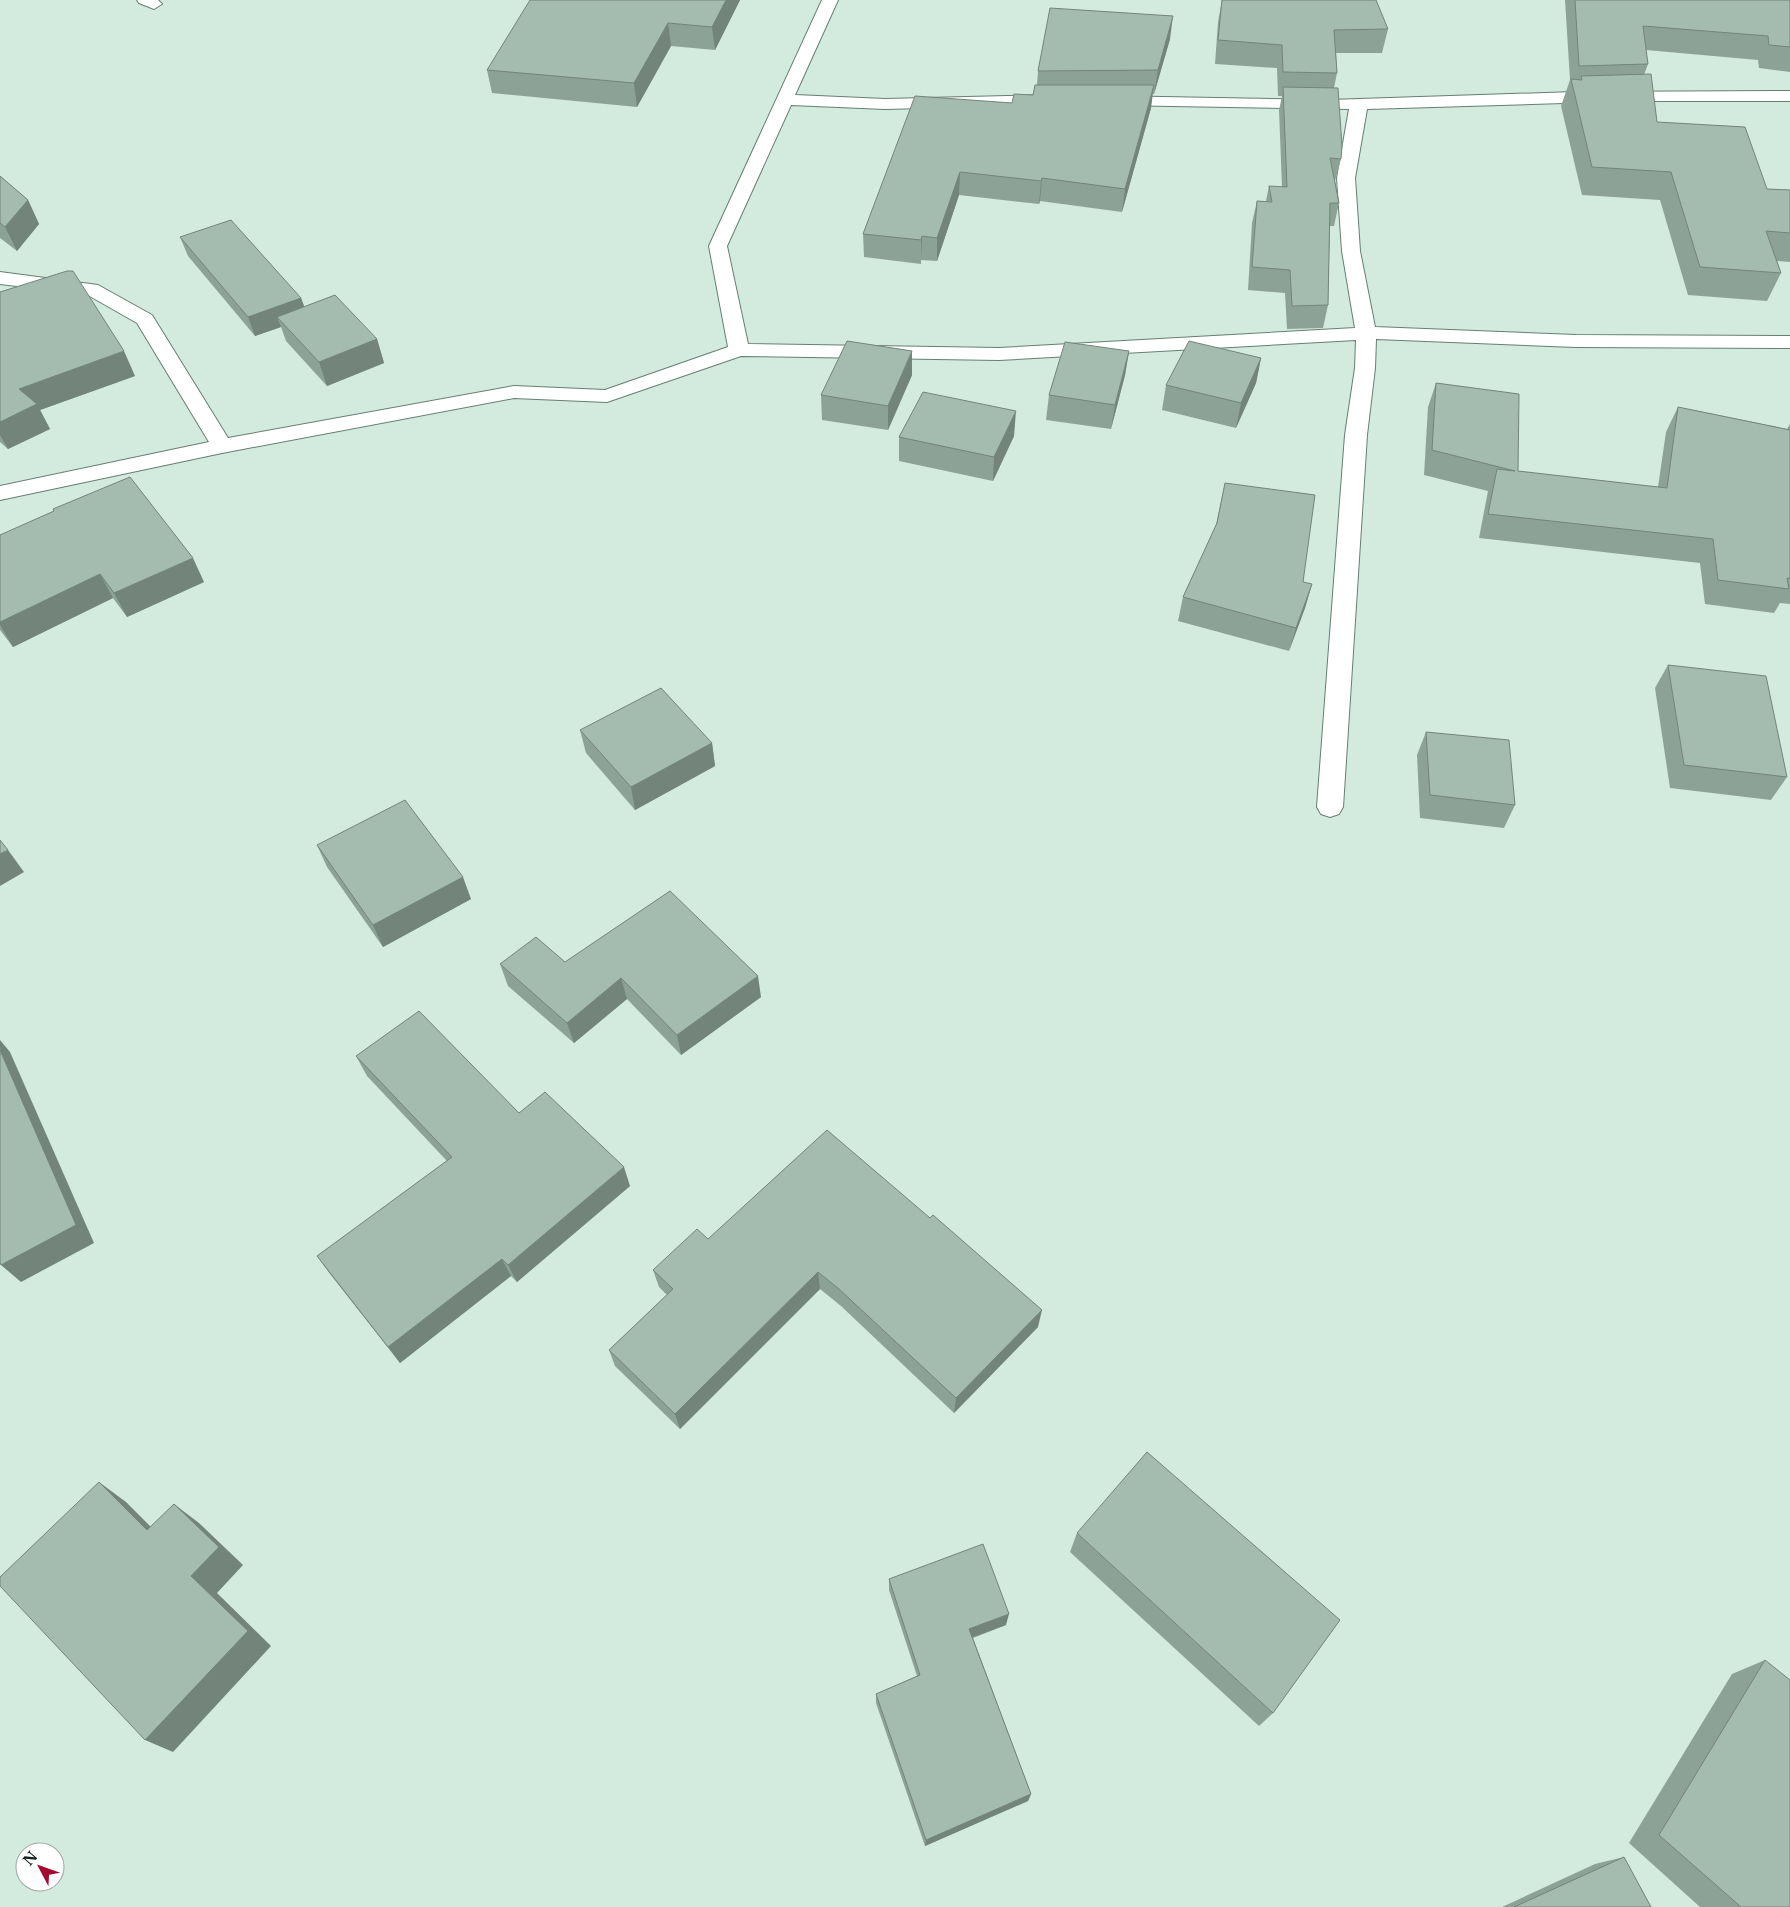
<svg xmlns="http://www.w3.org/2000/svg" width="1790" height="1907" font-family="'Libre Baskerville',serif">
  <rect width="100%" height="100%" fill="#d2ebde"/>
  <g fill="none" stroke-linecap="round" stroke-linejoin="round">
    <!-- street casing -->
    <g stroke="#677e72" stroke-width="2">
      <g id="street">
        <polygon points="137,0 158,0 162,4 154,9 139,3"/>
        <polygon points="822,0 838,0 795,95 885,99 1049,95 1055,96 1058,100 1055,104 1049,105 885,109 791,105 727,246 748,344 999,348 1355,328 1342,251 1337,178 1349,109 1114,105 1108,104 1105,100 1108,96 1329,100 1575,92 1790,91 1790,101 1628,101 1367,109 1355,178 1360,251 1375,327 1576,335 1790,336 1790,348 1576,347 1376,339 1375,368 1367,435 1343,807 1339,814 1330,817 1321,814 1317,807 1345,435 1355,368 1356,340 999,360 741,356 607,402 514,398 222,453 0,500 0,486 209,442 137,323 86,294 0,284 0,272 98,285 152,315 228,438 514,386 605,390 728,347 709,246"/>
      </g>
    </g>
    <!-- street -->
    <use href="#street" fill="#fff" fill-rule="evenodd"/>
  </g>
  <!-- wall -->
  <g fill="#8da296">
    <polygon points="740,0 715,50 671,46 637,107 492,93 487,70"/>
    <polygon points="1222,0 1388,29 1382,53 1336,53 1337,73 1334,88 1341,159 1335,181 1339,203 1334,226 1330,226 1328,305 1323,328 1287,329 1285,293 1248,290 1252,223 1257,201 1266,201 1269,186 1282,187 1279,110 1282,96 1278,96 1277,68 1215,64 1218,22"/>
    <polygon points="1565,0 1790,0 1790,72 1759,68 1758,60 1646,50 1648,64 1644,75 1657,122 1767,189 1790,190 1790,262 1777,261 1781,273 1767,301 1688,295 1660,200 1582,195 1561,106 1570,80"/>
    <polygon points="1170,39 1154,94 1152,94 1151,108 1122,212 1040,201 1039,204 959,195 937,261 921,260 921,264 864,257 863,234 1033,95 1037,85 1038,71"/>
    <polygon points="0,176 28,200 39,224 17,251 0,238"/>
    <polygon points="180,237 301,298 304,306 377,339 384,363 327,386 286,341 281,327 255,336 188,256"/>
    <polygon points="0,292 135,376 40,410 50,429 8,449 0,442"/>
    <polygon points="1129,351 1125,375 1111,429 1046,420 1049,395"/>
    <polygon points="1261,358 1256,383 1236,428 1162,410 1166,385"/>
    <polygon points="912,375 888,430 822,420 821,395"/>
    <polygon points="1436,383 1518,471 1658,487 1666,432 1678,407 1787,429 1790,424 1790,604 1780,603 1774,613 1705,604 1700,563 1479,538 1488,491 1424,475 1428,407"/>
    <polygon points="1014,436 993,481 899,461 899,437"/>
    <polygon points="1225,483 1303,582 1312,584 1305,608 1289,651 1178,621 1183,597 1216,525"/>
    <polygon points="0,535 204,582 127,617 113,598 13,647 0,630"/>
    <polygon points="1668,665 1787,777 1771,800 1670,788 1655,688"/>
    <polygon points="580,730 712,743 715,766 635,810 586,753"/>
    <polygon points="1426,732 1515,805 1504,828 1420,818 1417,755"/>
    <polygon points="317,845 471,899 383,947 327,867"/>
    <polygon points="565,962 761,997 681,1055 627,999 574,1043 508,986 500,964"/>
    <polygon points="356,1056 519,1113 630,1186 517,1282 511,1276 400,1363 330,1274 317,1256 447,1161 367,1076"/>
    <polygon points="708,1239 1038,1327 954,1413 841,1306 820,1289 680,1429 615,1366 609,1350 667,1295 659,1287 653,1270"/>
    <polygon points="1077,1533 1273,1713 1259,1726 1070,1552"/>
    <polygon points="889,1579 1006,1625 973,1638 1031,1794 1028,1801 925,1846 876,1703 876,1694 917,1676 889,1590"/>
    <polygon points="1765,1660 1790,1907 1700,1907 1629,1843 1732,1674"/>
    <polygon points="1624,1857 1651,1907 1502,1907 1595,1864"/>
  </g>
  <!-- shaded-wall -->
  <g fill="#73847a">
    <polygon points="726,0 740,0 715,50 712,27"/>
    <polygon points="1173,16 1170,39 1154,94 1158,70"/>
    <polygon points="668,23 671,46 637,107 634,83"/>
    <polygon points="1154,85 1151,108 1122,212 1125,189"/>
    <polygon points="960,172 959,195 937,261 937,238"/>
    <polygon points="1042,178 1040,201 1039,204 1041,181"/>
    <polygon points="28,200 39,224 17,251 5,227"/>
    <polygon points="922,236 921,260 921,264 921,240"/>
    <polygon points="301,298 308,317 277,317 281,327 255,336 248,317"/>
    <polygon points="377,339 384,363 327,386 319,362"/>
    <polygon points="124,351 135,376 40,410 50,429 8,449 0,435 0,422 19,389"/>
    <polygon points="912,351 912,375 888,430 888,406"/>
    <polygon points="1129,351 1125,375 1111,429 1115,405"/>
    <polygon points="1261,358 1256,383 1236,428 1241,403"/>
    <polygon points="1016,411 1014,436 993,481 994,457"/>
    <polygon points="193,558 204,582 127,617 114,593"/>
    <polygon points="100,574 113,598 13,647 0,625 0,622"/>
    <polygon points="1312,584 1305,608 1289,651 1296,628"/>
    <polygon points="712,743 715,766 635,810 631,787"/>
    <polygon points="8,850 24,872 0,886 0,854"/>
    <polygon points="463,877 471,899 383,947 373,925"/>
    <polygon points="758,976 761,997 681,1055 677,1035"/>
    <polygon points="621,978 627,999 574,1043 567,1023"/>
    <polygon points="0,1040 10,1052 94,1243 21,1282 1,1265"/>
    <polygon points="624,1167 630,1186 517,1282 508,1265"/>
    <polygon points="502,1259 511,1276 400,1363 388,1347"/>
    <polygon points="818,1272 820,1289 680,1429 675,1414"/>
    <polygon points="1042,1310 1038,1327 954,1413 956,1398"/>
    <polygon points="99,1482 126,1502 173,1549 147,1530"/>
    <polygon points="174,1504 199,1523 243,1565 217,1593 271,1646 173,1752 145,1740 191,1576"/>
    <polygon points="1009,1614 1006,1625 968,1639 969,1629"/>
    <polygon points="1031,1794 1028,1801 925,1846 926,1840"/>
  </g>
  <!-- building -->
  <g fill="#a4bcaf" stroke="#73847a">
    <polygon points="530,0 726,0 712,27 668,23 634,83 487,70"/>
    <polygon points="1222,0 1376,0 1388,29 1334,30 1337,73 1283,72 1282,45 1218,40"/>
    <polygon points="1575,0 1790,0 1790,47 1769,45 1768,36 1643,26 1648,64 1579,66"/>
    <polygon points="1050,8 1173,16 1158,70 1038,71"/>
    <polygon points="1651,74 1657,122 1745,127 1767,189 1790,190 1790,233 1766,231 1781,273 1700,267 1671,172 1592,167 1571,79 1582,80 1581,76"/>
    <polygon points="1035,85 1154,85 1125,189 1042,178 1041,181 960,172 937,238 922,236 921,240 863,234 915,96 1012,103 1014,94 1033,95"/>
    <polygon points="1283,87 1338,88 1342,146 1341,159 1330,158 1339,203 1330,203 1328,305 1292,306 1290,270 1252,267 1257,201 1272,202 1269,186 1287,187"/>
    <polygon points="0,176 28,200 5,227 0,223"/>
    <polygon points="231,220 301,298 248,317 180,237"/>
    <polygon points="67,271 73,271 124,351 19,389 37,404 0,422 0,292"/>
    <polygon points="335,295 377,339 319,362 277,317"/>
    <polygon points="847,341 912,351 888,406 821,395"/>
    <polygon points="1189,341 1261,358 1241,403 1166,385"/>
    <polygon points="1065,342 1129,351 1115,405 1049,395"/>
    <polygon points="1436,383 1519,394 1518,471 1667,488 1678,407 1790,430 1790,579 1787,578 1789,589 1718,580 1713,539 1488,514 1497,469 1515,471 1432,450"/>
    <polygon points="923,392 1016,411 994,457 899,437"/>
    <polygon points="130,477 193,558 114,593 100,574 0,622 0,535 54,511 53,509"/>
    <polygon points="1225,483 1315,495 1303,582 1312,584 1296,628 1183,597 1217,523"/>
    <polygon points="1668,665 1766,676 1787,777 1684,765"/>
    <polygon points="661,688 712,743 631,787 580,730"/>
    <polygon points="1426,732 1509,740 1515,805 1430,795"/>
    <polygon points="405,800 463,877 373,925 317,845"/>
    <polygon points="0,840 8,850 0,854"/>
    <polygon points="670,891 758,976 677,1035 621,978 567,1023 500,964 536,937 565,962"/>
    <polygon points="419,1011 519,1113 545,1092 624,1167 508,1265 502,1259 388,1347 317,1256 452,1157 356,1056"/>
    <polygon points="0,1050 76,1225 1,1265 0,1262"/>
    <polygon points="827,1130 930,1218 933,1215 1042,1310 956,1398 839,1289 818,1272 675,1414 609,1350 673,1289 653,1270 697,1229 708,1239"/>
    <polygon points="1147,1452 1340,1620 1273,1713 1077,1533"/>
    <polygon points="99,1482 147,1530 174,1504 219,1547 191,1576 248,1631 145,1740 0,1586 0,1577"/>
    <polygon points="983,1544 1009,1614 969,1629 1031,1794 926,1840 876,1694 920,1675 889,1579"/>
    <polygon points="1765,1660 1790,1680 1790,1907 1741,1907 1659,1835"/>
    <polygon points="1624,1857 1651,1907 1514,1907"/>
  </g>
  <!-- north arrow -->
  <g transform="translate(40 1867) rotate(311)"><circle r="24" fill="#ffffff" stroke="#a2a5a3"/>
  <path d="M0-4L9 19L0 12L-9 19Z" fill="#a5092f"/>
  <text y="-8" font-size="14" font-weight="bold" text-anchor="middle" fill="#161f1a">N</text>
  </g>
</svg>
